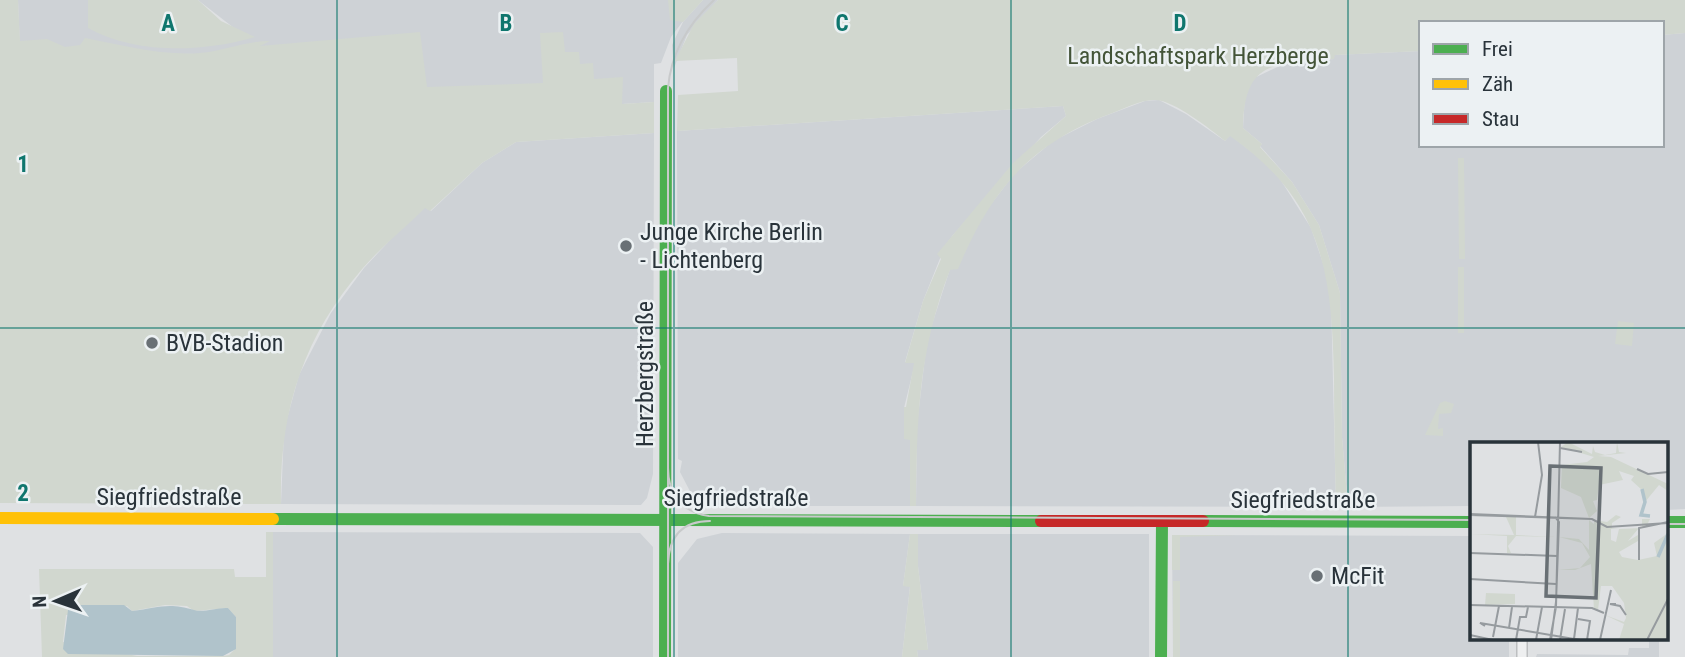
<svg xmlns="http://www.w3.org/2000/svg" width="1685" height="657" font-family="'Roboto Condensed',sans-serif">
  <rect width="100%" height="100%" fill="#dfe1e3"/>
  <!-- built -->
  <g fill="#ced2d6">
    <polygon points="18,0 97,0 234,28 198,0 699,0 671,37 661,63 654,64 654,102 622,104 21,73"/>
    <polygon points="703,0 718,0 687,35 674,68 672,45 683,22"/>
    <polygon points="1685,33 1685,509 1666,510 1666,444 1472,444 1471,506 1348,507 1342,437 1340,293 1319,225 1292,182 1260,146 1262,144 1243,128 1245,93 1252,79 1286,63 1334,59 1334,55 1421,51 1421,145 1662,145 1662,35"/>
    <polygon points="1159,100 1186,114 1225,141 1230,135 1263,161 1280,179 1311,228 1327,275 1331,298 1336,507 916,506 917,425 927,340 950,269 982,216 1015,173 1053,141 1097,119 1145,101"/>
    <polygon points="1063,106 1066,116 1041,137 953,235 945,246 923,301 905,362 915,363 904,408 904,439 910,439 910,506 727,506 701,503 693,497 680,472 682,461 678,459 677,131"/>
    <polygon points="654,133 653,474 647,498 641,505 281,504 284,430 299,375 331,313 364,268 392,238 425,207 431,211 482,163 516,142"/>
    <polygon points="273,532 640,533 653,547 653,657 273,657"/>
    <polygon points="722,533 910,534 903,586 910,586 902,657 678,657 678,563 697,539"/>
    <polygon points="918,534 1149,534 1149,657 918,657 917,650 928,649 918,566"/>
    <polygon points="1172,535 1471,536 1472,638 1509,638 1509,657 1173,657"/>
    <polygon points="1649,638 1659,638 1659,657 1536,657 1537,654 1628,655 1629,648 1649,648"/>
  </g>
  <!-- green -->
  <g fill="#d1d7cf" fill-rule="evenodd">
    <path d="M 0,0 L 18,0 L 20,41 L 47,39 L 65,47 L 80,45 L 85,38 C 121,45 162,56 200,53 C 224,51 246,41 270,41 L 260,46 L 420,32 L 427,87 L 543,83 L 540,33 L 563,32 L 565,52 L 579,52 L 580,64 L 593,63 L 594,79 L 623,77 L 622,104 L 654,102 L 654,133 L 516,142 L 482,163 L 430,211 L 425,208 C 405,228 382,246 363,268 C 302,338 279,414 281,504 L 0,503 Z"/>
    <path d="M 88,0 L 198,0 L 221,21 L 255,37 C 204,52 136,55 88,28 Z"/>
    <polygon points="668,0 703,0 683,22 670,20"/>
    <path d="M 718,0 L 1685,0 L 1685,33 L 1662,35 L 1662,23 L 1421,23 L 1421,51 L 1335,55 L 1334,59 C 1276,64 1244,58 1243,128 L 1262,144 L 1260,147 L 1292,182 L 1319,225 L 1340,293 L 1342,437 L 1348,507 L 1336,507 C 1335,464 1334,421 1334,379 C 1332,273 1323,201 1230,136 L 1225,141 C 1210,129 1175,101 1156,100 C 1141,99 1124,109 1110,114 C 1029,144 990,192 958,269 L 950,270 C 918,353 917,418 916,506 L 910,506 L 910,440 L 904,439 L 904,407 L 906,407 L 914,363 L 905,363 L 923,301 L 941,259 L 937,254 L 1013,163 L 1066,116 L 1063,106 L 677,131 L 678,95 L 738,91 L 737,58 L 675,61 L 694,24 Z"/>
    <polygon points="1458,158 1464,158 1465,259 1459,259"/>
    <rect x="1458" y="267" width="6" height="66"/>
    <polygon points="1618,321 1634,323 1632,346 1615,344"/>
    <polygon points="1445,401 1454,404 1451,413 1439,414 1438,429 1443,428 1443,436 1425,435 1440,403"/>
    <path d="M 266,532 L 273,532 L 273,657 L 42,657 L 39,569 L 234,569 L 235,577 L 266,577 ZM 165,605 L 187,606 L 194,611 L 228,608 L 236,617 L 236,648 L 229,655 L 223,656 L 137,656 L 63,642 L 66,615 L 127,606 L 132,611 Z"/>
    <polygon points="910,534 918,534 918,566 928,650 917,650 918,657 902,657 910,587 903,586"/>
    <polygon points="1172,535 1237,535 1180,537 1180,570 1172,570"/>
    <rect x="1173" y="581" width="7" height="76"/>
  </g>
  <!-- water -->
  <path fill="#b0c3cb" d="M 77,605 L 124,605 L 132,611 C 158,608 168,602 194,610 C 203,613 218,607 228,608 L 236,617 L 236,649 L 223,656 L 68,654 L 63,649 L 68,610 Z"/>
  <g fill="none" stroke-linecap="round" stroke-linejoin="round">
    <!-- street casing -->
    <g stroke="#bdbfc1" stroke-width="12">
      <polyline id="street" points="1522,657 1522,638"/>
    </g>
    <!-- street -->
    <use href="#street" stroke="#eeeff0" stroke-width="9"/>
    <!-- fast -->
    <g stroke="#4caf50" stroke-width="12">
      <polyline points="273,519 1041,521"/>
      <polyline points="1203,521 1472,522"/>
      <polyline points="1666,522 1685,522"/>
      <polyline points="665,657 666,91"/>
      <polyline points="1161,657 1162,521"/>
    </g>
    <!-- slow -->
    <polyline stroke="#ffc107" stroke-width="12" points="0,518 273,519"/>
    <!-- jam -->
    <polyline stroke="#c62828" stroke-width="12" points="1041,521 1203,521"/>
    <!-- tram -->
    <g stroke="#c8cacb" stroke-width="2">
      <path d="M 668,468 C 668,495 682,512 709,516 L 1472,520"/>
      <polyline points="1666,524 1685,524"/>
      <path d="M 668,564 C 669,536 682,521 710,521"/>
      <path d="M 668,657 L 668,88 C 671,52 688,24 714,0"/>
    </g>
  </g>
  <!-- grid -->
  <path fill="none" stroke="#0f766e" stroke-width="2" stroke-opacity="0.55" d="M 337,0 L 337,657M 674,0 L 674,657M 1011,0 L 1011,657M 1348,0 L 1348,657M 0,328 L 1685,328"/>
  <!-- markers -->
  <g fill="#697075" stroke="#ecf1f3" stroke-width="2.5">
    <circle cx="626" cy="246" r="7"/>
    <circle cx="152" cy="343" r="7"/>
    <circle cx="1317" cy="576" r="7"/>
  </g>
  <g text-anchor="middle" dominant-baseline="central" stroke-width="5" stroke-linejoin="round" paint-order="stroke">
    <!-- park labels -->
    <g font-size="24" fill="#435438" stroke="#ecf1f3">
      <text x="1198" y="56">Landschaftspark Herzberge</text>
    </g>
    <!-- poi labels -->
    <g font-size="24" fill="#29333a" stroke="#ecf1f3" text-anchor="start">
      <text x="640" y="232">Junge Kirche Berlin<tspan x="640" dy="28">- Lichtenberg</tspan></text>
      <text x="166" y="343">BVB-Stadion</text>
      <text x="1331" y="576">McFit</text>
    </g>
    <!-- street labels -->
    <g font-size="24" fill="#29333a" stroke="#ecf1f3">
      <text transform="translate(645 374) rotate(-90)">Herzbergstraße</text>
      <text x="169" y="497">Siegfriedstraße</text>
      <text x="736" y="498">Siegfriedstraße</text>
      <text x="1303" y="500">Siegfriedstraße</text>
    </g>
  </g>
  <!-- overview -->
  <g transform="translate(1470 442)">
    <rect width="198" height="198" fill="#dfe1e3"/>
    <path d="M 98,0 L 122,12 L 123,4 L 125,10 L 135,13 L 146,11 L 147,0 L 149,10 L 156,11 L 128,14 L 141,15 L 198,42 L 198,49 L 189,43 L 175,60 L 172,48 L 161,38 L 164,34 L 149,29 L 153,38 L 129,43 L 127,58 L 123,59 L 127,69 L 119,76 L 111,55 L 91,46 L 92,23 L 117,20 L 124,15 L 91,5 ZM 146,73 L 151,75 L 142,81 L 142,86 L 148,86 L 141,87 L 141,98 L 146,100 L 149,87 L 172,86 L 172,77 L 180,77 L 176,85 L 169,86 L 158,99 L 168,93 L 168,99 L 149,110 L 152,115 L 168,118 L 187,114 L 184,101 L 198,91 L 198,198 L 149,198 L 154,182 L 135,173 L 154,180 L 156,176 L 154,161 L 142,144 L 131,144 L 128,168 L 124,167 L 121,122 L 105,128 L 88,128 L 110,126 L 120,115 L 112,101 L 89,95 L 109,97 L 119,108 L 119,78 L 124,82 L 124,78 L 137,80 ZM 36,75 L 46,75 L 46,93 L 87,95 L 46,94 L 38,104 L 41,111 L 37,111 L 37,94 L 0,92 L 44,93 ZM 16,151 L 45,152 L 45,162 L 15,163 Z" fill="#d1d7cf"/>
    <path fill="none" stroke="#b0c3cb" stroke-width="3.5" d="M 172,47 L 175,60 L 171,73 L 180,74M 188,115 L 198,92"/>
    <path fill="none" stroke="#969b9f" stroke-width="2" d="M 90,6 L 112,10M 167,27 L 178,32 L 198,30M 0,72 L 122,77M 0,73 L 122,77 L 137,85 L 198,81M 65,75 L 72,33 L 68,0M 0,111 L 87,114M 169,114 L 169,118 L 169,86 L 198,80M 0,137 L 86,142M 146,162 L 140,162 L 150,164 L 156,173M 0,163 L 122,166 L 134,171M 108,177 L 120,179 L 117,198M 15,184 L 10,181 L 110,198M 39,186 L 42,165M 0,193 L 23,198M 23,195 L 29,164M 104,197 L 108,166M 46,198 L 50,175 L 56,175 L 58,165M 66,198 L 72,165M 80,198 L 86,165 L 90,0M 81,198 L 86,160 L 89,80 L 85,75M 90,198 L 95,167M 130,198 L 141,148M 177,198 L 198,157"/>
    <path fill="#697075" fill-opacity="0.15" stroke="#697075" stroke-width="3.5" d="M 80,24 L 131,26 L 126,156 L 76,154 Z"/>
    <rect width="198" height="198" fill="none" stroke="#29333a" stroke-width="3.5"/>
  </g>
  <g font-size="23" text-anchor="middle" font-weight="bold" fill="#0f766e" stroke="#ecf1f3" stroke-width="5" stroke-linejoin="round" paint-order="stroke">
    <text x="168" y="31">A</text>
    <text x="506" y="31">B</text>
    <text x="842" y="31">C</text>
    <text x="1180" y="31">D</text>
    <text x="23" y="172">1</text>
    <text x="23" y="501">2</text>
  </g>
  <!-- legend -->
  <rect x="1419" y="21" width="245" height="126" fill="#ecf1f3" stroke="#9ea5a9" stroke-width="2"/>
  <rect x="1433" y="44" width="35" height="10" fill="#4caf50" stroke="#9ea5a9" stroke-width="2"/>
  <text x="1482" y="56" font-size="21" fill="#29333a">Frei</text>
  <rect x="1433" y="79" width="35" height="10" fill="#ffc107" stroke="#9ea5a9" stroke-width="2"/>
  <text x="1482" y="91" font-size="21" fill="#29333a">Zäh</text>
  <rect x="1433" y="114" width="35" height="10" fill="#c62828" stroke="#9ea5a9" stroke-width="2"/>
  <text x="1482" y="126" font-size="21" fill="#29333a">Stau</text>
  <!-- north arrow -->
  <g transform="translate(56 601) rotate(268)" stroke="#ecf1f3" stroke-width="5" paint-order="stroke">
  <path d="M0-5L12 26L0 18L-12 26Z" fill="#29333a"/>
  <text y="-10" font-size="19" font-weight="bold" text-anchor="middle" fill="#29333a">N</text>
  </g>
</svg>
